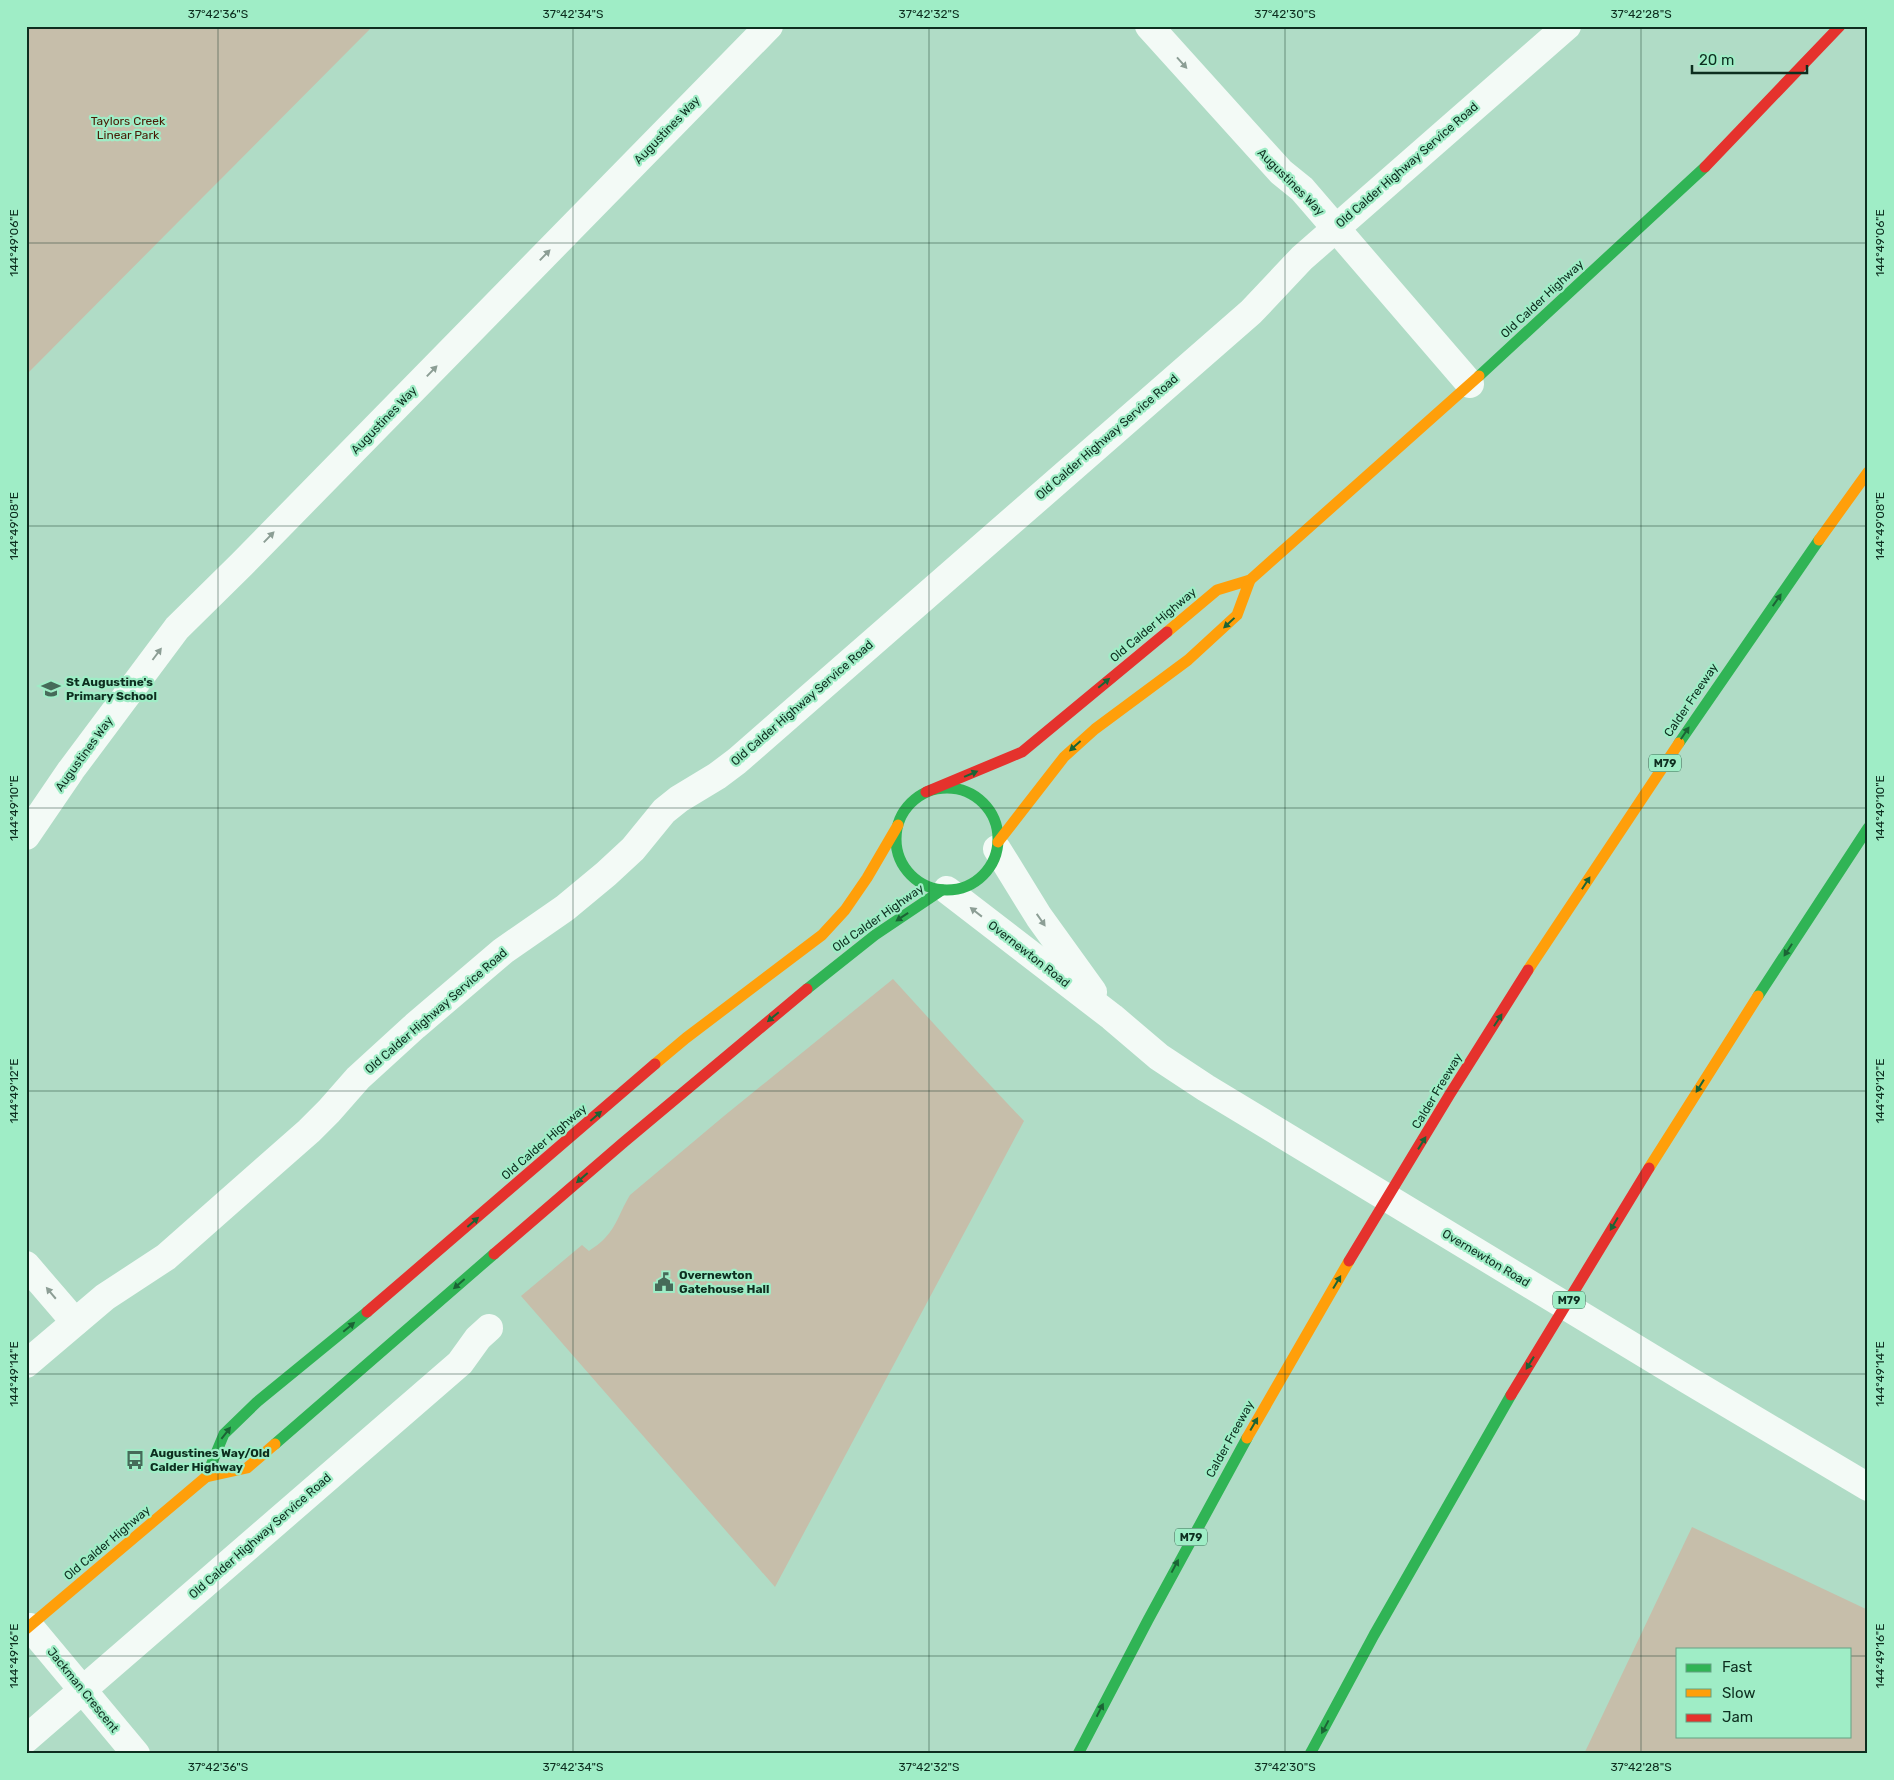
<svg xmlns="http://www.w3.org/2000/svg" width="1894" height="1780" font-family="Rubik,sans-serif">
  <rect width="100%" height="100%" fill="#b0dcc6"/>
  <!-- green -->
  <g fill="#c6beaa" fill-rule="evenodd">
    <polygon points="26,26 373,26 26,375"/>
    <path d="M 893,979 L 975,1069 L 1024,1121 L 775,1587 L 521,1296 L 582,1245 L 589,1251 C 594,1247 601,1243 605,1238 C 617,1226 621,1209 630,1195 L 724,1116 Z"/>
    <path d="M 1692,1527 L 1868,1610 L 1868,1754 L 1584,1754 ZM 1678,1649 L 1850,1649 L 1850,1736 L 1678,1736 Z"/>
  </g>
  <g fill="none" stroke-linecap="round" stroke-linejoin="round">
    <!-- street -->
    <g stroke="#f3faf6" stroke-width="28">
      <polyline points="1149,26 1281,172 1302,189 1470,384"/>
      <polyline points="26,836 71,770 177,628 242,564 769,26"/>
      <polyline points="997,849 1039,917 1093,992"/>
      <polyline points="947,890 1112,1017 1159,1057 1206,1088 1688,1380 1868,1487"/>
      <polyline points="26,1265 75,1322"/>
      <polyline points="26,1364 105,1297 166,1257 309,1131 329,1111 358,1078 415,1026 503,951 565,908 606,874 633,849 664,811 679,799 717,776 737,761 1251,312 1302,258 1567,26"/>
      <polyline points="30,1627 136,1754"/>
      <polyline points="26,1739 460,1363 478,1338 489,1328"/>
    </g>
    <!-- fast -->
    <g stroke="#30b455" stroke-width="11">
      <polyline points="1479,376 1705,167"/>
      <polyline points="1679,743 1819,540"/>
      <circle cx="947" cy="839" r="51"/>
      <polyline points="807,989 875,935 942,890"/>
      <polyline points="1758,996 1868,828"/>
      <polyline points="275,1444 494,1254"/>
      <polyline points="206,1477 224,1434 257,1402 367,1312"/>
      <polyline points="1078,1754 1148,1620 1247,1438"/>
      <polyline points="1310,1754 1374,1635 1511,1395"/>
    </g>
    <!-- slow -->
    <g stroke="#ff9f0a" stroke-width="11">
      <polyline points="1819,540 1868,472"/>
      <polyline points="1167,632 1217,590 1250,580 1479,376"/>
      <polyline points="998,842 1064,757 1095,729 1188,660 1237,615 1250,580"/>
      <polyline points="1528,970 1679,743"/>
      <polyline points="655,1064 686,1038 822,935 845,910 867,878 898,825"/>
      <polyline points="1649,1168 1758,996"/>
      <polyline points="1247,1438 1349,1261"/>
      <polyline points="26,1629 206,1477 247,1468 275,1444"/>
    </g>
    <!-- jam -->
    <g stroke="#e5322d" stroke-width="11">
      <polyline points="1705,167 1840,26"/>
      <polyline points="926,792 1022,752 1167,632"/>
      <polyline points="494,1254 624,1142 807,989"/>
      <polyline points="1349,1261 1450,1094 1528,970"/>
      <polyline points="367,1312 655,1064"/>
      <polyline points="1511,1395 1649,1168"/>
    </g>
  </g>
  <!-- one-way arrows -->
  <defs><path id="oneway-solid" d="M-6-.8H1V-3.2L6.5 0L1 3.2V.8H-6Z" transform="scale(1.25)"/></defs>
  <g fill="#8c9e95">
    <use href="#oneway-solid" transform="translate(1182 63) rotate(48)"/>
    <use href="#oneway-solid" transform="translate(545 255) rotate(-46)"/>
    <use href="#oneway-solid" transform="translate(432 371) rotate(-46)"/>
    <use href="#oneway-solid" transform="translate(269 537) rotate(-46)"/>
    <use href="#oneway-solid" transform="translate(157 654) rotate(-53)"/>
    <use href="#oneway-solid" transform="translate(976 912) rotate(-142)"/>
    <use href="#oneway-solid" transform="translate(1041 920) rotate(55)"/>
    <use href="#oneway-solid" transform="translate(51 1293) rotate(-130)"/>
  </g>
  <g fill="#1b6435">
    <use href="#oneway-solid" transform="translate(1777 600) rotate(-55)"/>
    <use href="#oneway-solid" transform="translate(1229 623) rotate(137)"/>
    <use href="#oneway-solid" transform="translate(1104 683) rotate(-40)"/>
    <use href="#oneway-solid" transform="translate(1685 733) rotate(-56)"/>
    <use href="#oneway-solid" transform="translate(1075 746) rotate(138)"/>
    <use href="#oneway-solid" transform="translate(971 774) rotate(-23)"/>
    <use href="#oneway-solid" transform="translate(1586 883) rotate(-57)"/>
    <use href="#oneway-solid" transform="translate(902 917) rotate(146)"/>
    <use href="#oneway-solid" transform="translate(1788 950) rotate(123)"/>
    <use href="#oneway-solid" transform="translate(773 1017) rotate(140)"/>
    <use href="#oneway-solid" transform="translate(1498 1020) rotate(-57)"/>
    <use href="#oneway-solid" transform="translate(1700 1086) rotate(122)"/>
    <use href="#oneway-solid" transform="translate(596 1116) rotate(-41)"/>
    <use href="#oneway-solid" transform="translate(1422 1143) rotate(-58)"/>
    <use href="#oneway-solid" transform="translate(582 1178) rotate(139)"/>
    <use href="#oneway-solid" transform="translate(473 1222) rotate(-41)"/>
    <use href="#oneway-solid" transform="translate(1614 1224) rotate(121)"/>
    <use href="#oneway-solid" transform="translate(1337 1282) rotate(-59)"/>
    <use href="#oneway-solid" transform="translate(459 1284) rotate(139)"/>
    <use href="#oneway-solid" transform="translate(349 1327) rotate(-40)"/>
    <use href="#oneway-solid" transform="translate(1530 1363) rotate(122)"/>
    <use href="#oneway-solid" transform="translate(1254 1424) rotate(-60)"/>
    <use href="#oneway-solid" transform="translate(226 1433) rotate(-52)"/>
    <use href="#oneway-solid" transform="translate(1175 1566) rotate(-62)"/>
    <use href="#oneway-solid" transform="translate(1100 1710) rotate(-63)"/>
    <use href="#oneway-solid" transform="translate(1325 1727) rotate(118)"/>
  </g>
  <!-- ticks -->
  <path fill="none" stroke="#0d2e1f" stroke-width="1" stroke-opacity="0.45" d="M 218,26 L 218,1754M 573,26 L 573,1754M 929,26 L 929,1754M 1285,26 L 1285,1754M 1641,26 L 1641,1754M 26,243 L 1868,243M 26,526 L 1868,526M 26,808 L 1868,808M 26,1091 L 1868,1091M 26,1374 L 1868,1374M 26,1656 L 1678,1656M 1850,1656 L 1868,1656"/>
  <!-- icons -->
  <defs>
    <g id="school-bare" transform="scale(1.5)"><path d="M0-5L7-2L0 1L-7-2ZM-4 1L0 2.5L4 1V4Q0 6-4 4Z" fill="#466b59" stroke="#9fedc6" stroke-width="2.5" paint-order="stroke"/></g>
    <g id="civic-bare" transform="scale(1.5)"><path d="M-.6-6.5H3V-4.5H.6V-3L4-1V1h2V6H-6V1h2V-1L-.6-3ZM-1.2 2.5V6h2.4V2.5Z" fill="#466b59" stroke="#9fedc6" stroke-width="2.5" paint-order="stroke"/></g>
    <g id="bus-bare" transform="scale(1.5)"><path d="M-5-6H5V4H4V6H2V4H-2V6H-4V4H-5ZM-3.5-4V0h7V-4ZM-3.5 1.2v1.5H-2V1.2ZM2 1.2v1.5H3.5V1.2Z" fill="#466b59" stroke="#9fedc6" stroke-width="2.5" paint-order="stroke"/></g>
  </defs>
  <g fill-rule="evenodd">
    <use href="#school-bare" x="51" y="689"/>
    <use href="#civic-bare" x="664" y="1282"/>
    <use href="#bus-bare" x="135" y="1460"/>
  </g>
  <g text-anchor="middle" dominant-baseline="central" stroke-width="4.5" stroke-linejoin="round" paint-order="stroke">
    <!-- shield labels -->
    <g fill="#9fedc6" stroke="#396751" stroke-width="1">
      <rect x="1649" y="754.5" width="32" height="17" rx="4"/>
      <rect x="1553" y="1291.5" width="32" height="17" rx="4"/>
      <rect x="1175" y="1528.5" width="32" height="17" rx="4"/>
    </g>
    <g font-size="11" font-weight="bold" fill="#0d2e1f">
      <text x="1665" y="763">M79</text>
      <text x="1569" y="1300">M79</text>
      <text x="1191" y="1537">M79</text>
    </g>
    <!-- park labels -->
    <g font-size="12" fill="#491a05" stroke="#9fedc6">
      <text x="128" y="121">Taylors Creek<tspan x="128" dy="14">Linear Park</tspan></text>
    </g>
    <!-- street labels -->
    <g font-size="12" fill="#0d2e1f" stroke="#9fedc6">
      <text transform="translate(667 130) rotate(-46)">Augustines Way</text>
      <text transform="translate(1407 165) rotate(-41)">Old Calder Highway Service Road</text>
      <text transform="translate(1291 182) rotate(45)">Augustines Way</text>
      <text transform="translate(1542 299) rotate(-43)">Old Calder Highway</text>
      <text transform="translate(384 420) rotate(-46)">Augustines Way</text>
      <text transform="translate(1107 437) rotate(-41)">Old Calder Highway Service Road</text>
      <text transform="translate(1153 625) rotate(-40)">Old Calder Highway</text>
      <text transform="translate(1691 700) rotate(-56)">Calder Freeway</text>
      <text transform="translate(802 703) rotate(-41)">Old Calder Highway Service Road</text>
      <text transform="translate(84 754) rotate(-54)">Augustines Way</text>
      <text transform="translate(878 918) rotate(-35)">Old Calder Highway</text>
      <text transform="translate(1029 954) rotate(38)">Overnewton Road</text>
      <text transform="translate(436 1011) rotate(-41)">Old Calder Highway Service Road</text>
      <text transform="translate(1437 1091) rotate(-59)">Calder Freeway</text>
      <text transform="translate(544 1142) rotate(-41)">Old Calder Highway</text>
      <text transform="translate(1486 1258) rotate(31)">Overnewton Road</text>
      <text transform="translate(1230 1439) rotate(-61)">Calder Freeway</text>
      <text transform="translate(260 1536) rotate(-41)">Old Calder Highway Service Road</text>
      <text transform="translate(107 1543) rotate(-40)">Old Calder Highway</text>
      <text transform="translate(83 1690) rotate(51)">Jackman Crescent</text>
    </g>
    <!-- poi labels -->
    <g font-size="12" font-weight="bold" fill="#0d2e1f" stroke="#9fedc6" text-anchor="start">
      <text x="66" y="682">St Augustine's<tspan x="66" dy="14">Primary School</tspan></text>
      <text x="679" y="1275">Overnewton<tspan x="679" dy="14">Gatehouse Hall</tspan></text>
      <text x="150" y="1453">Augustines Way/Old<tspan x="150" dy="14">Calder Highway</tspan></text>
    </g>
  </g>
  <!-- border -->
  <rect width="1894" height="1780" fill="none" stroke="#9fedc6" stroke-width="55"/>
  <!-- legend -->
  <rect x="1676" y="1648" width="175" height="90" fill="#9fedc6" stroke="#65a183"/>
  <rect x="1686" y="1664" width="25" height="8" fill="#30b455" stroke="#65a183"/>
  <text x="1722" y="1672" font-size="15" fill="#0d2e1f">Fast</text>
  <rect x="1686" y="1689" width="25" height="8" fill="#ff9f0a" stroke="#65a183"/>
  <text x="1722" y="1698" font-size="15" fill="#0d2e1f">Slow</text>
  <rect x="1686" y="1714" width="25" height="8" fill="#e5322d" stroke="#65a183"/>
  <text x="1722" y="1722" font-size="15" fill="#0d2e1f">Jam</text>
  <!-- scale -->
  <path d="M1692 65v8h115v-8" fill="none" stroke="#0d2e1f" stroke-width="2.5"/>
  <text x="1699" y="65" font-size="15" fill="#0d2e1f" stroke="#9fedc6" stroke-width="4" paint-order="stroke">20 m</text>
  <rect x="28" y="28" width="1838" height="1724" fill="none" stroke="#0d2e1f" stroke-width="2"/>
  <g font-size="12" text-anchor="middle" fill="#0d2e1f">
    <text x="218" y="18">37°42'36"S</text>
    <text x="573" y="18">37°42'34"S</text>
    <text x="929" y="18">37°42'32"S</text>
    <text x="1285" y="18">37°42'30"S</text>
    <text x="1641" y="18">37°42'28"S</text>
    <text transform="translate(1880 243) rotate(-90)" y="4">144°49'06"E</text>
    <text transform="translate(14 243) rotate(-90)" y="4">144°49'06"E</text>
    <text transform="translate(1880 526) rotate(-90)" y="4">144°49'08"E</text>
    <text transform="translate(14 526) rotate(-90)" y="4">144°49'08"E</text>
    <text transform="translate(1880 808) rotate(-90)" y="4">144°49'10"E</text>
    <text transform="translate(14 808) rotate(-90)" y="4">144°49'10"E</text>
    <text transform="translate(1880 1091) rotate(-90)" y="4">144°49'12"E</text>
    <text transform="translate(14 1091) rotate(-90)" y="4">144°49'12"E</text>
    <text transform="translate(1880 1374) rotate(-90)" y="4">144°49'14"E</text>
    <text transform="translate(14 1374) rotate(-90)" y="4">144°49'14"E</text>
    <text transform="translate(1880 1656) rotate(-90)" y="4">144°49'16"E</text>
    <text transform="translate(14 1656) rotate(-90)" y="4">144°49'16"E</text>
    <text x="218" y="1771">37°42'36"S</text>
    <text x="573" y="1771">37°42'34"S</text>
    <text x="929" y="1771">37°42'32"S</text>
    <text x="1285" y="1771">37°42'30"S</text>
    <text x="1641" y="1771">37°42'28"S</text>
  </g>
</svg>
